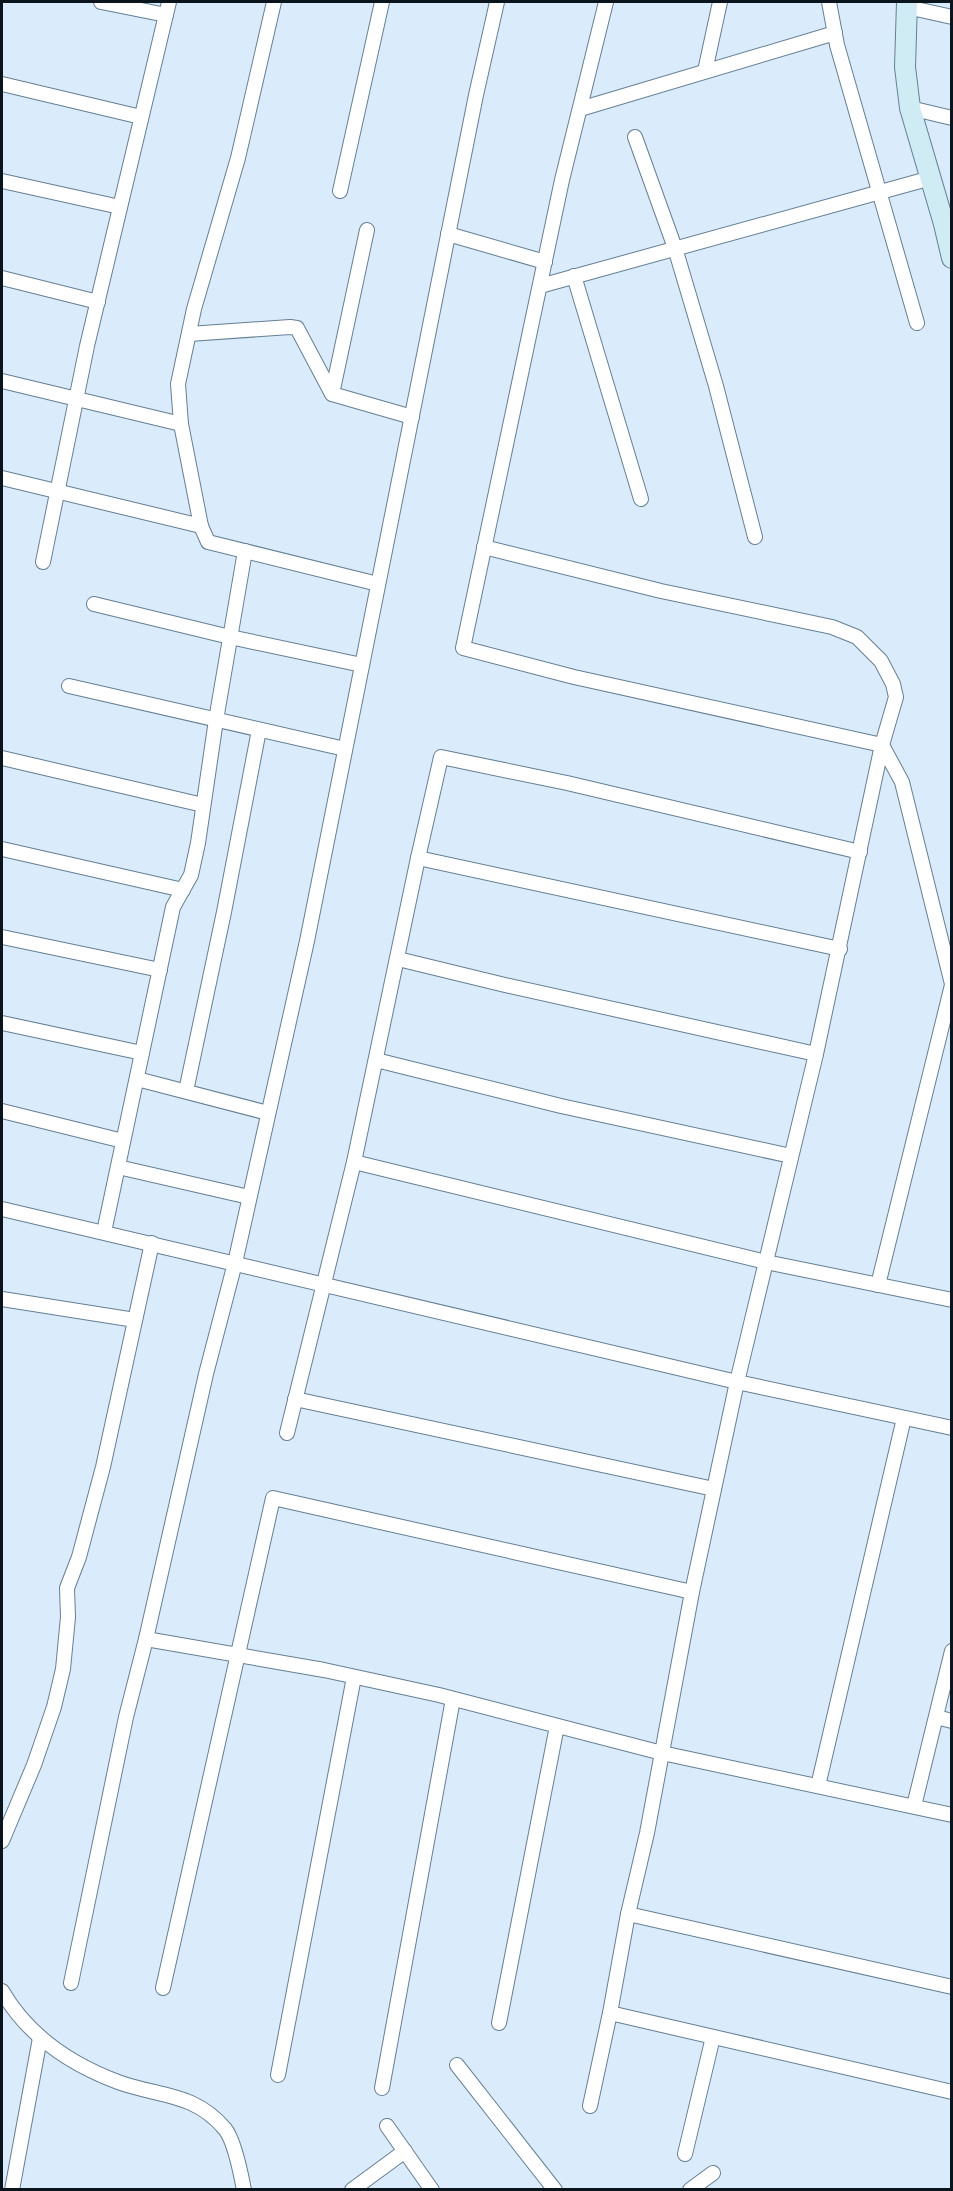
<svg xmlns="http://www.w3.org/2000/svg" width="953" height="2191" font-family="'Fira Sans Condensed',sans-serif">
  <rect width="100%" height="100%" fill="#daecfb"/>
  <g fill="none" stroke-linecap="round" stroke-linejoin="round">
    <!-- street casing -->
    <g stroke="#647f95" stroke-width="16">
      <g id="street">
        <polyline points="101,2 166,15"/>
        <polyline points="274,2 238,158 194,309 178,384 181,424 201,526 208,542 378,584"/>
        <polyline points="606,2 562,180 463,648 574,677 882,745 902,782 952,984"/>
        <polyline points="829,2 837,45 917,323"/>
        <polyline points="907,7 952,17"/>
        <polyline points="705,71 720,2"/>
        <polyline points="2,84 141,117"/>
        <polyline points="910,108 952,118"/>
        <polyline points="580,109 835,33"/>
        <polyline points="635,137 675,248 716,386 755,537"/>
        <polyline points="2,181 120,207"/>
        <polyline points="340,191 382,2"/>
        <polyline points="448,234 545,262"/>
        <polyline points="574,276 641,499"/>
        <polyline points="2,278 98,302"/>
        <polyline points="540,286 931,178"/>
        <polyline points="189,334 290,327 297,328 332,394 412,417"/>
        <polyline points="2,381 181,424"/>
        <polyline points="332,394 367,230"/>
        <polyline points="2,478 201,526"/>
        <polyline points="484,547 661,591 832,627 857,637 881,661 893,684 896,697 882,745 816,1054"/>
        <polyline points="43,562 87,346 169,2"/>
        <polyline points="94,604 230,637 362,665"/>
        <polyline points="69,686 345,749"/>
        <polyline points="2,758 203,805"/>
        <polyline points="2,849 183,890"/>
        <polyline points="418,858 840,949"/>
        <polyline points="2,937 160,970"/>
        <polyline points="2,1023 142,1053"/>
        <polyline points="376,1060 561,1106 791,1156"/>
        <polyline points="137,1079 268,1113"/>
        <polyline points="186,1091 224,912 259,730"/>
        <polyline points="2,1111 123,1141"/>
        <polyline points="354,1162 766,1262 952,1300"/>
        <polyline points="118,1167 249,1197"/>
        <polyline points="2,1209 737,1382 816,1054 505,985 398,959"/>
        <polyline points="104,1232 173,907 191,875 198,843 216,720 245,551"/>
        <polyline points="878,1285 952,985"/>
        <polyline points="2,1299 135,1320"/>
        <polyline points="295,1399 714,1489"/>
        <polyline points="952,1428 737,1382 692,1592 647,1833 628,1914 610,2013 952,2092"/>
        <polyline points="287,1433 354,1162 418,858 441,757 567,783 860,852"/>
        <polyline points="146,1639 324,1670 439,1695 662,1753 952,1815"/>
        <polyline points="936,1717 952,1721"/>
        <polyline points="818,1786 904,1418"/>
        <polyline points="914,1806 952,1651"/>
        <polyline points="2,1841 34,1765 54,1707 63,1669 68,1617 67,1588 79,1557 103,1467 152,1243"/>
        <polyline points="628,1914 952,1987"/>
        <polyline points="71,1983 126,1717 146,1639 206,1374 235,1263 307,941 476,95 497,2"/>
        <polyline points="163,1988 273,1498 692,1592"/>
        <path d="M 2,1991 C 28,2036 70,2064 118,2082 C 159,2097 194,2092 225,2129 C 234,2140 241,2174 244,2190"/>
        <polyline points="499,2023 557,1726"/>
        <polyline points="457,2065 555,2190"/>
        <polyline points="278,2075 354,1677"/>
        <polyline points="382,2088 453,1699"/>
        <polyline points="590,2106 610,2013"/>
        <polyline points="387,2126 432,2190"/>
        <polyline points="685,2154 713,2037"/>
        <polyline points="12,2190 40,2038"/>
        <polyline points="352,2190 405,2151"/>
        <polyline points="690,2190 713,2173"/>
      </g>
    </g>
    <!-- secondary casing -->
    <g stroke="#647f95" stroke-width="22">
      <polyline id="secondary" points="907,2 905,67 910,108 944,224 952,258"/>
    </g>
    <!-- street -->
    <use href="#street" stroke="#fff" stroke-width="14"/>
    <!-- secondary -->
    <use href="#secondary" stroke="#cfecf4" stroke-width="20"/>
  </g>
  <!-- border -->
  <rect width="953" height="2191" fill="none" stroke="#0a141d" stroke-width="6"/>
</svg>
